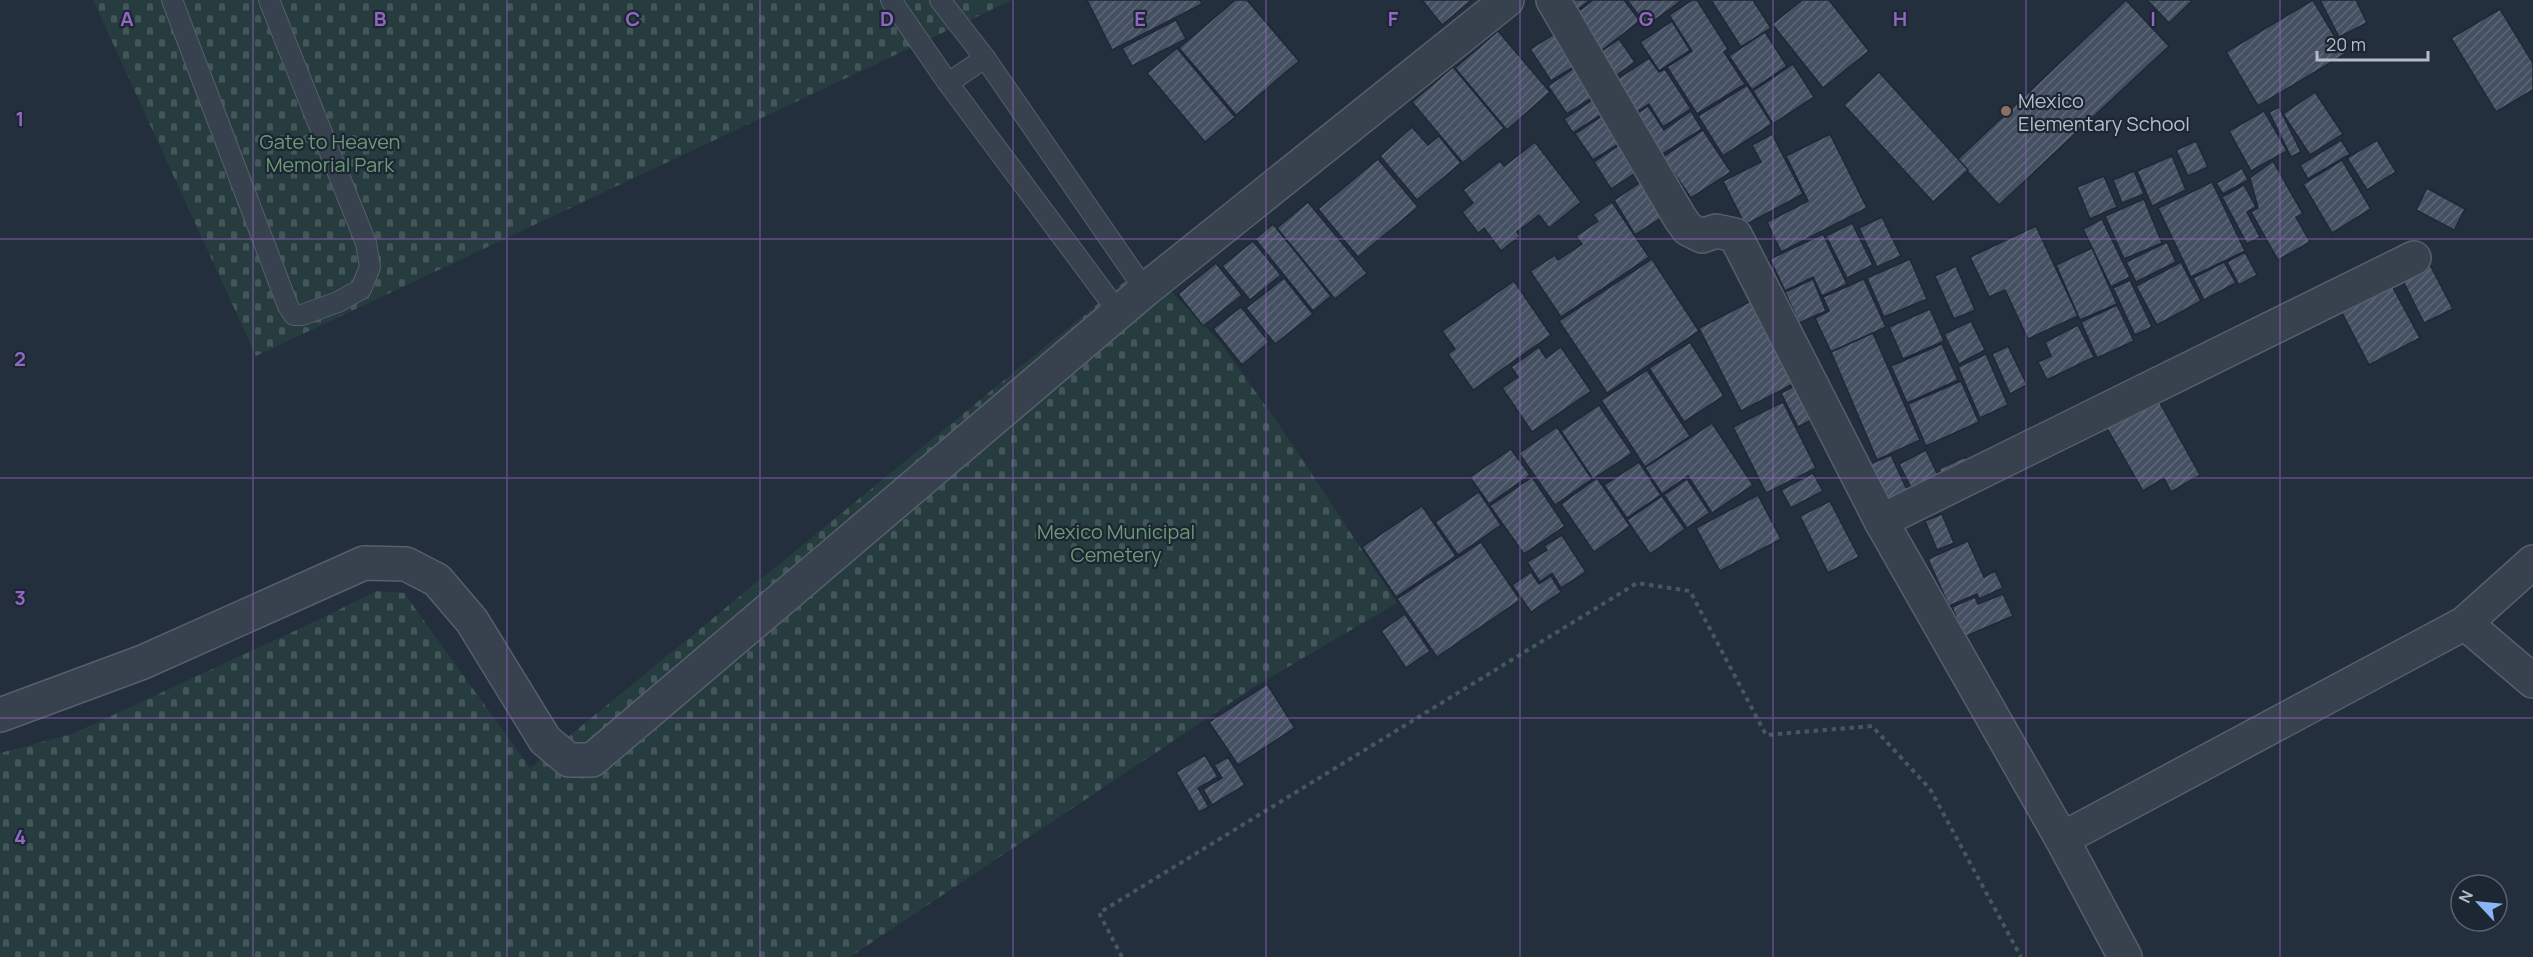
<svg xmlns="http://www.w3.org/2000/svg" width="2533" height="957" font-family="Manrope,sans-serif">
  <defs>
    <pattern id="cemetery-stones" width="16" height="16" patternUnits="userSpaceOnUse" patternTransform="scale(1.5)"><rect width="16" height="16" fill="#263c3f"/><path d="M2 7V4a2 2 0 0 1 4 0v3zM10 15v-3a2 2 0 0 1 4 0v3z" fill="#435659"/></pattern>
    <pattern id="building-hatch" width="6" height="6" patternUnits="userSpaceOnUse" patternTransform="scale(1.5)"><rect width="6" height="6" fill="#455162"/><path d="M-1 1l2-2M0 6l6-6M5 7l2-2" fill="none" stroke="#5d6877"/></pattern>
  </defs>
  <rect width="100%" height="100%" fill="#242f3e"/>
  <!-- cemetery -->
  <g fill="url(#cemetery-stones)">
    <polygon points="93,0 1012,0 256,356"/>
    <polygon points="1145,265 1220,342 1282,429 1397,603 1257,685 850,957 638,957 637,954 630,957 0,957 0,753 72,734 301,628 377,591 404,593 530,768"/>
  </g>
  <!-- building -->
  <g fill="url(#building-hatch)" stroke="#1f2835" stroke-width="1.5">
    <polygon points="1087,0 1200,0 1202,4 1112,50"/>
    <polygon points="1235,0 1247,0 1299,61 1236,115 1179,48"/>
    <polygon points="1422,0 1472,0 1442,25"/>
    <polygon points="1567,0 1590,0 1576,11"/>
    <polygon points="1593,0 1624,0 1640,21 1597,54 1570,18"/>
    <polygon points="1627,0 1682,0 1647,26"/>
    <polygon points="1692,0 1697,0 1728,49 1724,52 1745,84 1697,114 1667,67 1692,51 1669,15"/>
    <polygon points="1711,0 1753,0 1771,28 1741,47"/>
    <polygon points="1802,0 1829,0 1869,51 1823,88 1772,24"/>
    <polygon points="2126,0 2169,46 1999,205 1957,160"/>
    <polygon points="2147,0 2193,0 2169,23"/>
    <polygon points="2313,0 2345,54 2258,106 2226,52"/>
    <polygon points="2320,0 2356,0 2367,23 2339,37"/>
    <polygon points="2500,9 2533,63 2533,90 2496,112 2451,38"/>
    <polygon points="1176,20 1186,39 1132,66 1122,48"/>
    <polygon points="1672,21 1690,50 1659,71 1640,42"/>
    <polygon points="1498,31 1550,92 1507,130 1455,68"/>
    <polygon points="1765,32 1787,66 1752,90 1729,56"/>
    <polygon points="1554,34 1575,66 1551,81 1530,49"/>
    <polygon points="1619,39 1635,62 1608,81 1592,58"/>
    <polygon points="1177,48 1235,117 1205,142 1147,73"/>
    <polygon points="1649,58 1659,72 1665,69 1691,109 1663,127 1649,104 1629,117 1608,85"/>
    <polygon points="1793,64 1814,97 1773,124 1753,91"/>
    <polygon points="1577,66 1596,95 1567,114 1548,86"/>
    <polygon points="1453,67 1504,128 1463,163 1412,102"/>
    <polygon points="1879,72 1968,170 1933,202 1844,105"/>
    <polygon points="1747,85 1772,124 1723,156 1698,116"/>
    <polygon points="2315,92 2343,134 2310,155 2283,114"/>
    <polygon points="1597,97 1607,111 1573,133 1564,119"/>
    <polygon points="1648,106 1664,130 1691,111 1702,129 1661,155 1635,115"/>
    <polygon points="2279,107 2301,152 2291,157 2269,112"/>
    <polygon points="2264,111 2287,151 2251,171 2229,131"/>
    <polygon points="1602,116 1620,143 1593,160 1575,134"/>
    <polygon points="1412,127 1428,145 1439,136 1461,163 1417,200 1380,156"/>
    <polygon points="1703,130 1731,172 1691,198 1663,157"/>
    <polygon points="1772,134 1803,194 1745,225 1723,181 1761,162 1752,145"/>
    <polygon points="1830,134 1867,208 1781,252 1767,222 1808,201 1786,156"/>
    <polygon points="2341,140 2350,154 2308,179 2300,165"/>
    <polygon points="2377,140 2396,172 2367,190 2347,158"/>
    <polygon points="2196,141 2208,167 2188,176 2176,150"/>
    <polygon points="1535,142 1581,202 1549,228 1539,215 1517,232 1520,236 1501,251 1484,228 1478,233 1462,212 1473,203 1463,190 1500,161 1504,166"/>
    <polygon points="1621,144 1639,171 1611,189 1594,162"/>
    <polygon points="2172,156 2186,190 2152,206 2137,171"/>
    <polygon points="1378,159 1418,207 1358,257 1318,209"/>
    <polygon points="2342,160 2371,209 2332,233 2303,184"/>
    <polygon points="2273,161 2303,214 2296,217 2310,242 2278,260 2251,212 2258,208 2250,178"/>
    <polygon points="2242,168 2248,180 2223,194 2216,183"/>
    <polygon points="2134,171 2144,194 2122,203 2113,180"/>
    <polygon points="2104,176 2117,207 2090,219 2077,187"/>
    <polygon points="1647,178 1669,213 1635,235 1614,200"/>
    <polygon points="2212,182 2245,251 2191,277 2158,208"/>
    <polygon points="2244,185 2256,207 2247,212 2260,237 2247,244 2222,197"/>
    <polygon points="2427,188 2465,209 2454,230 2416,210"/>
    <polygon points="2144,199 2162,243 2124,259 2105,216"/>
    <polygon points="1308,202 1367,273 1335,299 1277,228"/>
    <polygon points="1612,202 1649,257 1561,317 1530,271 1555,255 1558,260 1582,244 1576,236 1598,221 1593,215"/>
    <polygon points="1882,217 1901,256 1877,267 1859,228"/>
    <polygon points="2102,219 2130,277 2111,287 2083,229"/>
    <polygon points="1852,223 1873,265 1847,278 1826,236"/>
    <polygon points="1273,224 1331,296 1313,311 1255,239"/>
    <polygon points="2036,226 2078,316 2028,339 2005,290 1989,297 1970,257"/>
    <polygon points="1823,234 1847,284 1822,296 1813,277 1785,291 1770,259"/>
    <polygon points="1253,241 1281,275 1250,300 1222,266"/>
    <polygon points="2167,242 2176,262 2136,282 2126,262"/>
    <polygon points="2092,248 2117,304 2080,320 2056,265"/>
    <polygon points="2245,252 2257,275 2239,285 2227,262"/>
    <polygon points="1652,259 1699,331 1607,393 1559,321"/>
    <polygon points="1910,259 1927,299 1884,317 1867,278"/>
    <polygon points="2428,261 2453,309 2424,323 2400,275"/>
    <polygon points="2181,262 2201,301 2157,325 2136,286"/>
    <polygon points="2224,262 2236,283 2204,300 2193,278"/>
    <polygon points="1216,263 1242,295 1203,326 1178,294"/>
    <polygon points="1956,266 1975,310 1954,319 1935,276"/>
    <polygon points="1284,278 1313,314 1275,344 1246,308"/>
    <polygon points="1813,279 1826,311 1799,323 1785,292"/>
    <polygon points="1864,279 1886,327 1831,352 1815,318 1829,311 1823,297"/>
    <polygon points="2130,280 2152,327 2135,335 2113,288"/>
    <polygon points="1514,281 1551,335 1473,390 1448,354 1455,349 1442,331"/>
    <polygon points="2390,282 2420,338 2369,365 2340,309"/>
    <polygon points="1751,301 1793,384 1741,411 1699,328"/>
    <polygon points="2117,305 2134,341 2097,358 2081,322"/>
    <polygon points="1241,307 1269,342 1242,365 1213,329"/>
    <polygon points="1930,309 1944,341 1903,359 1889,327"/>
    <polygon points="1971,321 1985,350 1959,364 1944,334"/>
    <polygon points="2078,325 2094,357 2047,380 2038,362 2051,356 2045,342"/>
    <polygon points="1873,333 1920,440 1877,460 1831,352"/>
    <polygon points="1690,342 1724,396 1684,422 1649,368"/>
    <polygon points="1942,344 1958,380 1907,403 1891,366"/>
    <polygon points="2008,346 2027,385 2010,394 1992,354"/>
    <polygon points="1539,347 1546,358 1561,347 1591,391 1532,432 1502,388 1518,377 1511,367"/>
    <polygon points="1986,354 2008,405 1980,418 1958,367"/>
    <polygon points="1647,370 1690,436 1645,467 1601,400"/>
    <polygon points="1806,380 1823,414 1798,427 1781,393"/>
    <polygon points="1961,381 1979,422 1926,446 1908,404"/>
    <polygon points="2155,394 2200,475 2171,492 2164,478 2143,491 2104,423"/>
    <polygon points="1783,402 1816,468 1766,493 1733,427"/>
    <polygon points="1599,405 1632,453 1593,479 1561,431"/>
    <polygon points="1712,423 1753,485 1712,513 1688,476 1662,494 1645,468"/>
    <polygon points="1557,427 1592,479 1555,505 1519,453"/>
    <polygon points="1511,449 1530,475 1489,504 1470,477"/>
    <polygon points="1926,450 1943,486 1917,499 1899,464"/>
    <polygon points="1891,455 1913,503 1892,513 1870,464"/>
    <polygon points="1965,457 1972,474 1947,485 1939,469"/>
    <polygon points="1639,462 1661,495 1627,518 1604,485"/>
    <polygon points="1813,473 1823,491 1791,508 1781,490"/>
    <polygon points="1532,477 1565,526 1524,554 1490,506"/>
    <polygon points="1597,478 1630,526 1594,552 1561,504"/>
    <polygon points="1687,479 1710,513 1687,528 1664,495"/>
    <polygon points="1479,492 1501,525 1458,555 1435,522"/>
    <polygon points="1758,495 1781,539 1720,571 1696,528"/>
    <polygon points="1662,496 1685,529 1650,554 1627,520"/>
    <polygon points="1830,501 1859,557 1828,573 1800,516"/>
    <polygon points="1422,506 1456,556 1396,597 1362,547"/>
    <polygon points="1942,514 1954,543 1937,550 1925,521"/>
    <polygon points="1562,535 1586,572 1561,588 1552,573 1540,582 1527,562 1547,550 1544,546"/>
    <polygon points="1968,541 1984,577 1995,571 2003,588 1979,599 1977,594 1949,606 1928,559"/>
    <polygon points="1481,542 1520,600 1437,657 1397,599"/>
    <polygon points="1531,572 1539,584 1551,576 1561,592 1531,612 1512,585"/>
    <polygon points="2003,594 2013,616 1964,637 1952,607 1975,597 1978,604"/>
    <polygon points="1405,614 1430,651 1406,668 1381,631"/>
    <polygon points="1267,684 1295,728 1238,765 1209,722"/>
    <polygon points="1205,755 1218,777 1198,788 1209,807 1199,812 1176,772"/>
    <polygon points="1228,757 1245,785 1212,805 1203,789 1222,778 1214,765"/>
  </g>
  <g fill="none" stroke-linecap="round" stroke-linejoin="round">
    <!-- service casing -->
    <g stroke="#565f6c" stroke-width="22">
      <g id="service">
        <polyline points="172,0 288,306 294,315 302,315 338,302 361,289 370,267 366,243 269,0"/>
        <polyline points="891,0 948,83 1119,313"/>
        <polyline points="940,0 985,58 1145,290"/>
        <polyline points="948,83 985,58"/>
      </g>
    </g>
    <!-- minor casing -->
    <g stroke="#565f6c" stroke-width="36">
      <g id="minor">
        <polyline points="1553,0 1680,218 1688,229 1702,236 1716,231 1735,235 1881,521 2414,258"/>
        <polyline points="1881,521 2062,839 2125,957"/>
        <polyline points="2465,623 2533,562"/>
        <polyline points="0,715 143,662 364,563 406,564 437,580 472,621 545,740 569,760 592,760 1145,290 1507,0"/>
        <polyline points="2062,839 2465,623 2533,681"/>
      </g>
    </g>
    <!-- path -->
    <polyline stroke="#44595c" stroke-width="4" stroke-dasharray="4.5 4.5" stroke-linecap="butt" points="1122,957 1099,913 1637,583 1690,591 1766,735 1872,726 1930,789 2021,957"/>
    <!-- service -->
    <use href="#service" stroke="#38414e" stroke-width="20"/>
    <!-- minor -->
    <use href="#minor" stroke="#38414e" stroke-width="33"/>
  </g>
  <!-- grid -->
  <path fill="none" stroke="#9266c3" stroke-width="1.5" stroke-opacity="0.55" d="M 253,0 L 253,957M 507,0 L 507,957M 760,0 L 760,957M 1013,0 L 1013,957M 1266,0 L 1266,957M 1520,0 L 1520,957M 1773,0 L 1773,957M 2026,0 L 2026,957M 2280,0 L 2280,957M 0,239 L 2533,239M 0,478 L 2533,478M 0,718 L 2533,718"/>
  <!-- markers -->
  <circle fill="#8d6e63" stroke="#1d2633" stroke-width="2" cx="2006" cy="111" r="6"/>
  <g text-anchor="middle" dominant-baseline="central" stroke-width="4.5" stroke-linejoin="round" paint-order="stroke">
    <!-- poi labels -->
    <g font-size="20" fill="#b4bcc9" stroke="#1d2633" text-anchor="start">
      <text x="2018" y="100">Mexico<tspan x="2018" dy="23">Elementary School</tspan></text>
    </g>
    <!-- park labels -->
    <g font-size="20" fill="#6b9a76" stroke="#1d2633">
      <text x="330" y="141">Gate to Heaven<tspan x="330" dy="23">Memorial Park</tspan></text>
      <text x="1116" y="531">Mexico Municipal<tspan x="1116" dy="23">Cemetery</tspan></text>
    </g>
  </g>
  <g font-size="20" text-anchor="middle" font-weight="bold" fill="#9266c3" stroke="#1d2633" stroke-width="4.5" stroke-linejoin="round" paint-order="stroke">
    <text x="127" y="26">A</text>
    <text x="380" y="26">B</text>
    <text x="633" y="26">C</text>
    <text x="887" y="26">D</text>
    <text x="1140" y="26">E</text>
    <text x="1393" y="26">F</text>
    <text x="1646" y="26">G</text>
    <text x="1900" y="26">H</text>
    <text x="2153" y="26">I</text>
    <text x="20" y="126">1</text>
    <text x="20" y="366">2</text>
    <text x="20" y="605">3</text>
    <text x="20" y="844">4</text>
  </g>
  <!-- north arrow -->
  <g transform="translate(2479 903) rotate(296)"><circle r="28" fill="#1d2633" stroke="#59626f" stroke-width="1.5"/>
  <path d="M0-4.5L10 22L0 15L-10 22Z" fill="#8ab4f8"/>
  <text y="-9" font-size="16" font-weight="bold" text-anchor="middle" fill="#b4bcc9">N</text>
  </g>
  <!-- scale -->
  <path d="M2317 51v9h111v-9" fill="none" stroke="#b4bcc9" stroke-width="3"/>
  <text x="2326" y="51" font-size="18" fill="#b4bcc9" stroke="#1d2633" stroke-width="4.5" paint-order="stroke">20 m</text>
</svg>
